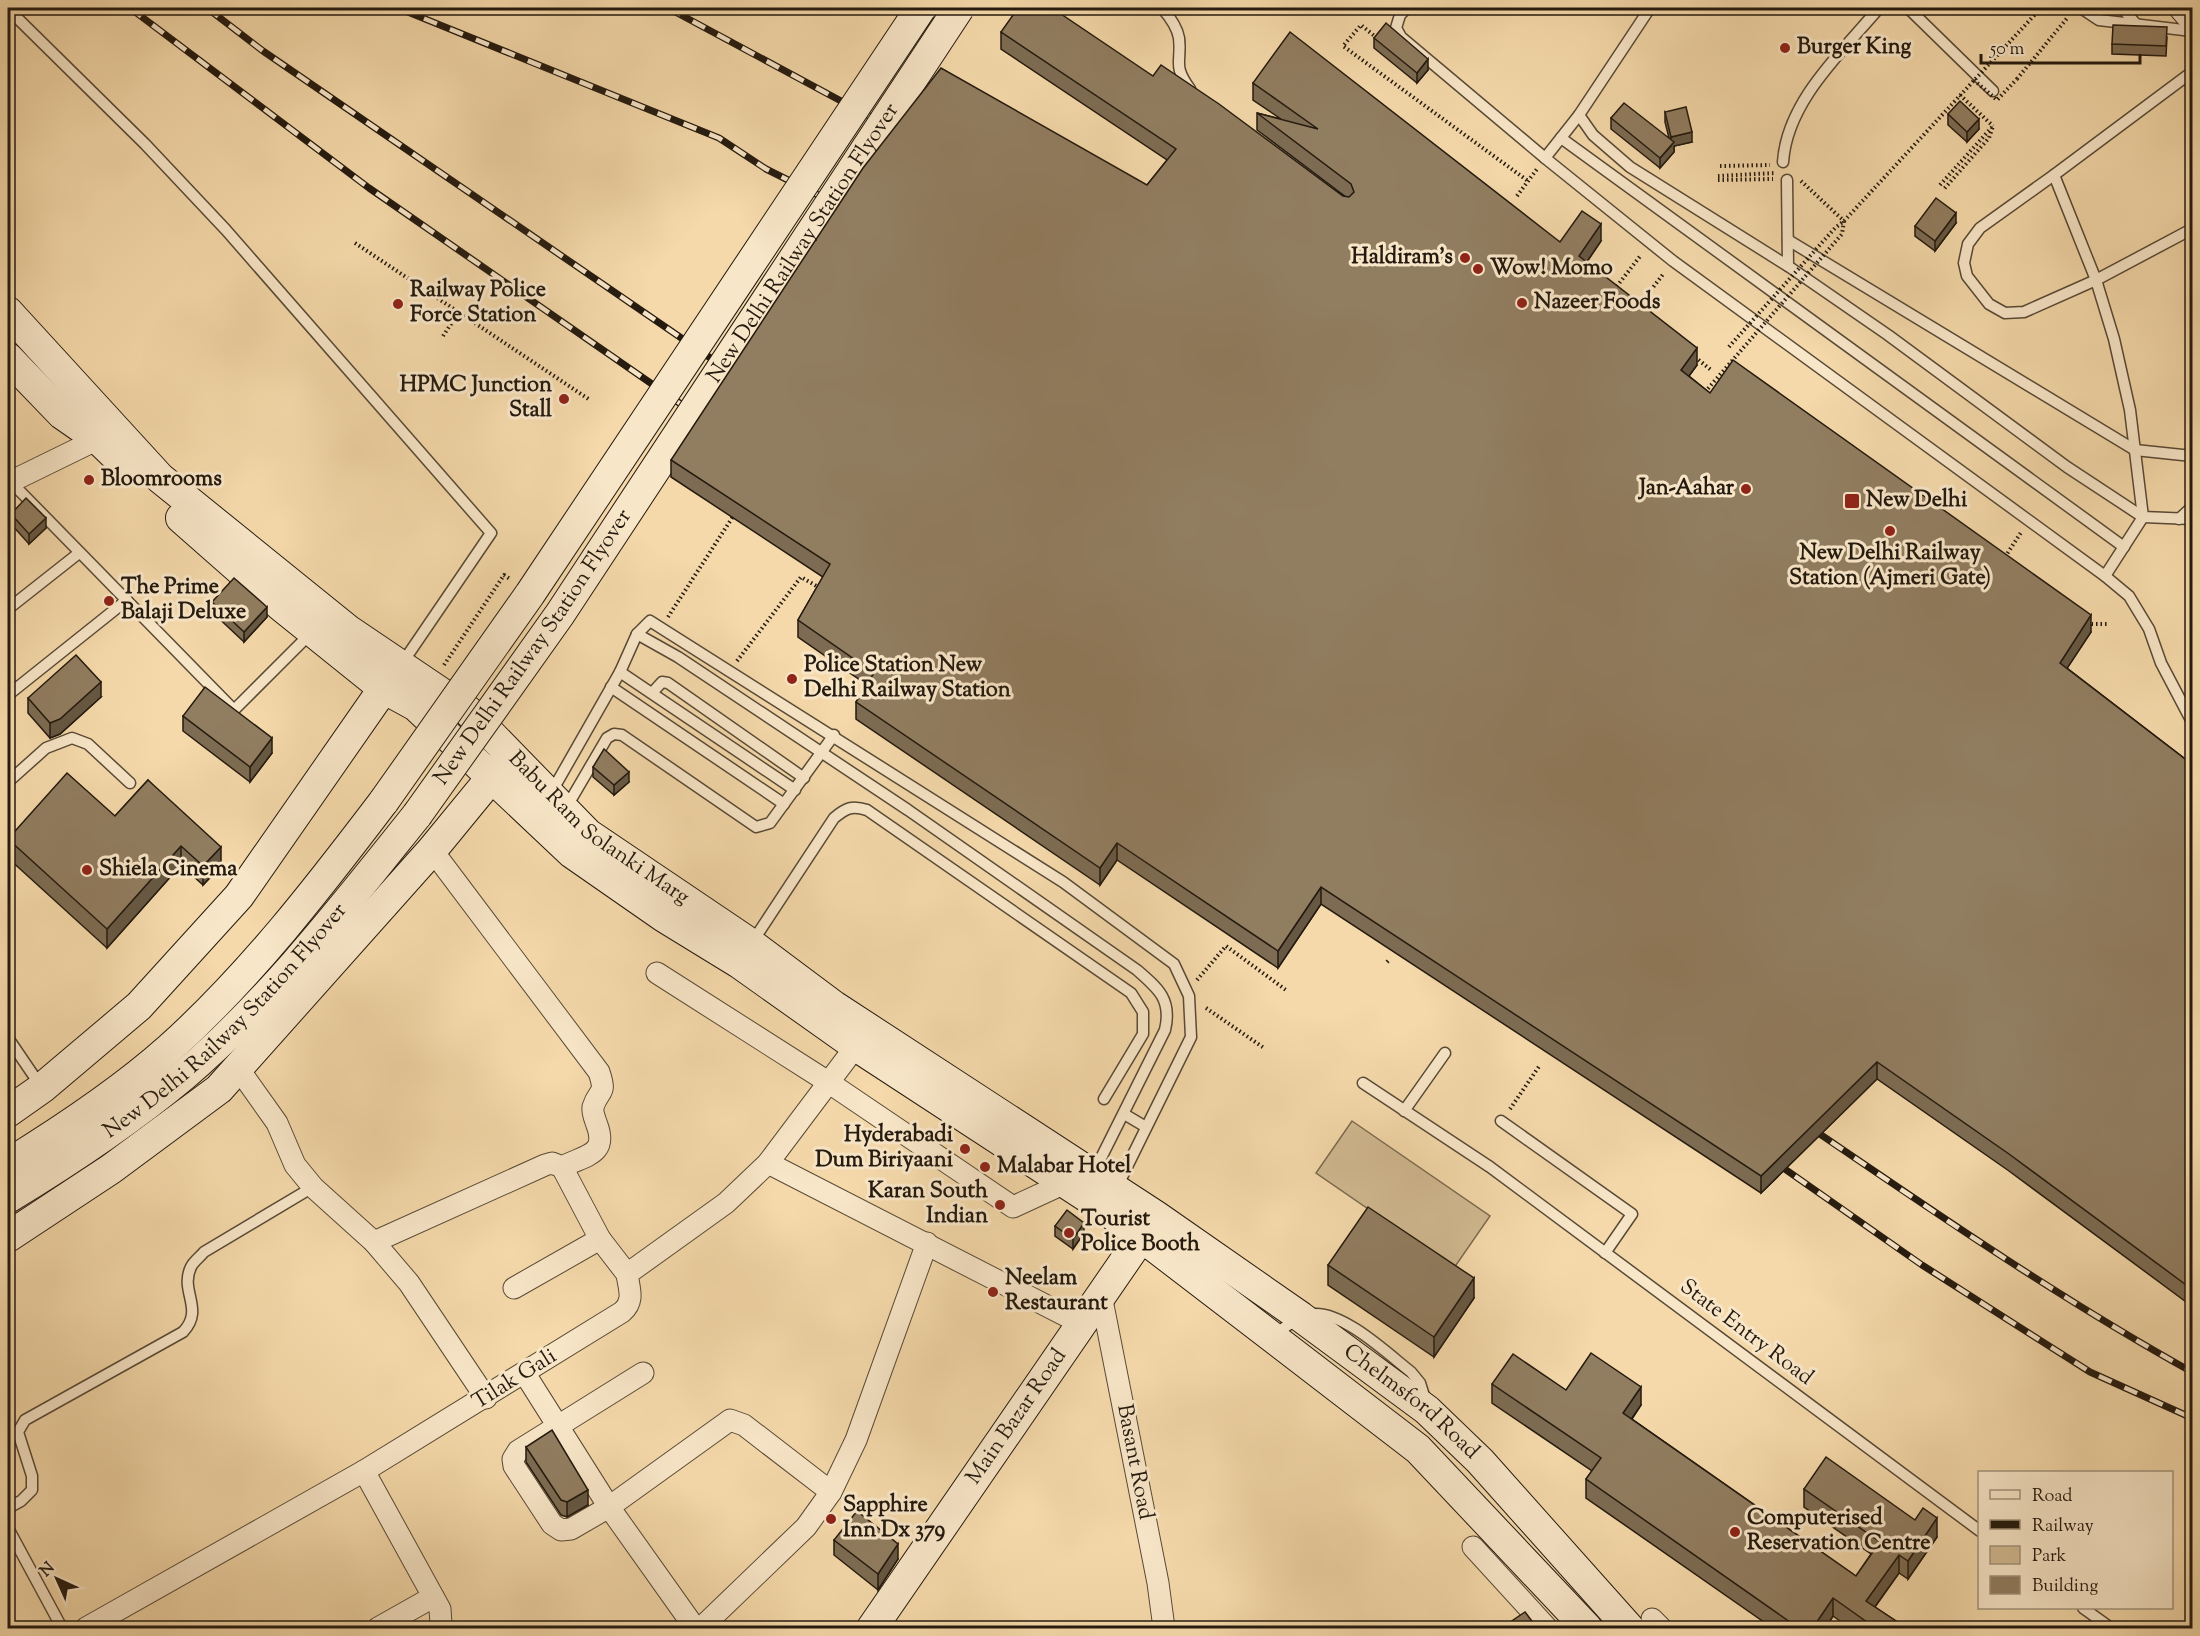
<svg xmlns="http://www.w3.org/2000/svg" width="2200" height="1636" font-family="'Sorts Mill Goudy',serif">
  <rect width="100%" height="100%" fill="#f5d9aa"/>
  <filter id="stains"><feTurbulence type="fractalNoise" baseFrequency=".00333" numOctaves="4"/><feColorMatrix values="0 0 0 0 .2 0 0 0 0 .09 0 0 0 0 .02 0 0 0 .5 -.17"/></filter>
  <radialGradient id="worn" r=".72"><stop offset=".6" stop-color="#630" stop-opacity="0"/><stop offset="1" stop-color="#630" stop-opacity=".3"/></radialGradient>
  <!-- green -->
  <polygon fill="#d1b990" stroke="#7a6a50" stroke-width="1.5" points="1352,1121 1490,1216 1454,1268 1316,1173"/>
  <g fill="none" stroke-linecap="round" stroke-linejoin="round">
    <!-- lane casing -->
    <g stroke="#584a36" stroke-width="13">
      <g id="lane">
        <path d="M 1162,8 C 1169,16 1177,26 1179,38 C 1182,63 1172,64 1190,89"/>
        <polyline points="1407,8 1400,15 1396,28 1401,37 1545,158"/>
        <polyline points="1650,8 1579,115 1545,158 1673,261 2105,576 2143,517 2130,410 2114,339 2096,280 2054,175 2192,72"/>
        <polyline points="1908,8 1993,91"/>
        <polyline points="2081,8 2099,20 2192,31"/>
        <polyline points="2122,8 2136,24"/>
        <polyline points="8,9 145,144 226,230 491,533 401,665"/>
        <polyline points="1579,115 1593,135 1630,167 1788,266 1888,335 2067,467 2143,517 2192,519"/>
        <polyline points="1561,138 2124,547"/>
        <path d="M 1783,162 C 1787,101 1842,52 1879,8"/>
        <polyline points="2054,175 1980,228 1968,244 1964,263 1967,276 1989,304 2005,313 2024,312 2096,280 2192,229"/>
        <polyline points="1787,180 1788,266"/>
        <polyline points="1788,240 2135,450 2192,456"/>
        <polyline points="10,481 234,710 312,632"/>
        <polyline points="2179,519 2192,507"/>
        <polyline points="2105,576 2129,596 2149,629 2161,663 2192,722"/>
        <polyline points="8,609 79,553"/>
        <polyline points="637,634 650,621 661,628 1063,882 1174,964 1189,996 1191,1037 1116,1189"/>
        <polyline points="620,672 795,790"/>
        <polyline points="611,687 784,804"/>
        <polyline points="652,693 662,682 668,683 804,778"/>
        <polyline points="8,695 127,600"/>
        <polyline points="8,782 46,748 72,738 88,744 130,783"/>
        <path d="M 551,793 L 620,672 L 637,634 L 678,657 L 908,810 L 1137,970 C 1159,989 1172,1000 1165,1030 L 1093,1174"/>
        <polyline points="566,808 607,738 614,734 622,735 756,827 770,823 834,735"/>
        <path d="M 753,941 L 834,818 C 846,808 852,805 867,810 L 1131,993 L 1143,1012 L 1143,1034 L 1104,1099"/>
        <polyline points="8,1038 42,1088"/>
        <polyline points="1363,1083 1490,1167 1980,1531"/>
        <polyline points="1404,1111 1445,1053"/>
        <polyline points="1124,1114 1146,1127"/>
        <polyline points="1501,1121 1632,1214 1605,1253"/>
        <path d="M 1274,1335 C 1286,1327 1300,1314 1315,1314 C 1345,1313 1388,1354 1411,1372 L 1420,1383 L 1425,1399"/>
        <path d="M 8,1508 L 21,1501 L 32,1490 L 32,1476 L 18,1432 L 25,1420 L 183,1332 C 205,1309 179,1291 191,1267 C 193,1262 200,1257 204,1252 L 313,1187"/>
        <polyline points="8,1528 62,1628"/>
        <polyline points="2083,1608 2111,1628"/>
      </g>
    </g>
    <!-- street casing -->
    <g stroke="#584a36" stroke-width="23">
      <g id="street">
        <polyline points="8,483 98,439 105,433"/>
        <polyline points="657,973 828,1082 1013,1207 1065,1183"/>
        <polyline points="238,1068 277,1123 295,1165 313,1187 374,1242 409,1283 486,1398"/>
        <polyline points="768,1163 1082,1324"/>
        <polyline points="562,1167 600,1239 627,1274"/>
        <path d="M 374,1242 L 545,1165 L 552,1163 L 562,1167 C 585,1155 608,1155 597,1125 C 595,1119 592,1113 593,1107 C 599,1088 607,1096 599,1072 L 432,850"/>
        <polyline points="514,1288 600,1239"/>
        <polyline points="1101,1295 1158,1583 1164,1628"/>
        <polyline points="643,1373 518,1451 513,1459 514,1466 552,1524 561,1530 571,1529 609,1507 730,1420 744,1425 831,1492"/>
        <polyline points="525,1374 609,1507 695,1628"/>
        <polyline points="364,1471 440,1609 441,1624 438,1628"/>
        <polyline points="1473,1547 1547,1628"/>
        <polyline points="1652,1619 1661,1628"/>
        <path d="M 86,1628 L 364,1471 L 622,1312 C 635,1301 629,1289 627,1274 L 726,1203 L 768,1163 L 856,1046"/>
        <polyline points="378,1628 433,1597"/>
        <polyline points="701,1628 806,1527 831,1492 856,1440 927,1243"/>
      </g>
    </g>
    <!-- secondary casing -->
    <g stroke="#241a0f" stroke-width="32">
      <g id="secondary">
        <polyline points="2185,8 2192,16"/>
        <path id="s1" d="M 8,312 L 160,478 L 348,630 L 468,711 L 588,834 L 751,944 L 834,1006 L 1156,1216 L 1301,1317 L 1427,1410 L 1480,1461 L 1629,1628"/>
        <polyline points="8,358 62,414 98,439 124,464"/>
        <polyline points="181,518 281,606 383,688 416,706 572,853 664,917 739,963 856,1046 1104,1208 1418,1449 1587,1628"/>
        <polyline points="8,1112 42,1088 139,1006 239,896 395,672"/>
        <path d="M 8,1164 C 63,1130 122,1091 170,1048 C 251,975 318,888 384,801"/>
        <path id="s2" d="M 8,1198 C 69,1161 128,1122 183,1076 C 272,1000 344,906 417,815"/>
        <polyline points="8,1237 111,1169 219,1089 432,850 505,761"/>
        <path id="s3" d="M 872,1628 L 1142,1236"/>
      </g>
    </g>
    <!-- path -->
    <g stroke="#241a0f" stroke-width="4" stroke-dasharray="1.5 3" stroke-linecap="butt">
      <polyline points="1377,38 1361,25 1343,46 1528,181"/>
      <polyline points="2017,79 2068,17"/>
      <polyline points="1960,95 1993,126"/>
      <polyline points="1720,166 1770,165"/>
      <polyline points="1718,176 1775,173"/>
      <polyline points="1718,180 1773,179"/>
      <polyline points="1801,181 1844,221"/>
      <polyline points="1940,185 1993,126 1989,138 1944,189"/>
      <polyline points="1517,196 1537,169"/>
      <polyline points="355,243 590,400"/>
      <polyline points="1614,290 1641,255"/>
      <polyline points="1648,294 1664,273"/>
      <polyline points="443,336 459,312"/>
      <polyline points="1695,357 1711,370"/>
      <polyline points="2005,557 2022,531"/>
      <polyline points="668,617 734,515"/>
      <polyline points="2088,621 2092,624 2109,624"/>
      <polyline points="737,661 801,577 820,588"/>
      <polyline points="444,665 504,575 510,579"/>
      <polyline points="1387,962 1390,959"/>
      <polyline points="1197,980 1226,946 1286,990"/>
      <polyline points="1206,1008 1264,1048"/>
      <polyline points="1510,1109 1540,1065"/>
    </g>
    <!-- lane -->
    <use href="#lane" stroke="#f8e6c8" stroke-width="10"/>
    <!-- street -->
    <use href="#street" stroke="#f8e6c8" stroke-width="21"/>
    <!-- secondary -->
    <use href="#secondary" stroke="#f8e6c8" stroke-width="30"/>
    <!-- rail casing -->
    <g stroke="#241a0f" stroke-width="7">
      <g id="rail">
        <polyline points="130,8 369,188 714,427"/>
        <polyline points="207,8 263,51 744,381"/>
        <polyline points="398,8 719,138 766,169 854,213"/>
        <polyline points="668,8 908,137"/>
        <path d="M 1808,1126 C 1934,1212 2059,1298 2192,1372"/>
        <polyline points="1772,1160 1922,1265 2090,1372 2192,1418"/>
      </g>
    </g>
    <!-- rail -->
    <use href="#rail" stroke="#f8e6c8" stroke-width="4.5" stroke-dasharray="14" stroke-linecap="butt"/>
    <!-- secondary-bridge casing -->
    <g stroke="#241a0f" stroke-width="32" stroke-linecap="butt">
      <g id="secondary-bridge">
        <polyline points="384,801 530,594 921,8"/>
        <path id="s4" d="M 417,815 L 560,614 L 959,8"/>
      </g>
    </g>
    <!-- path-bridge -->
    <g stroke="#241a0f" stroke-width="4" stroke-dasharray="1.5 3" stroke-linecap="butt">
      <polyline points="1974,80 1997,100 2017,79"/>
      <polyline points="1844,221 2041,8"/>
      <polyline points="1705,392 1842,234 1844,221 1835,228 1727,349"/>
    </g>
    <!-- secondary-bridge -->
    <use href="#secondary-bridge" stroke="#f8e6c8" stroke-width="30"/>
  </g>
  <!-- wall -->
  <g fill="#7d6c53" stroke="#241a0f" stroke-width="1.5">
    <polygon points="1001,32 1153,76 1343,196 1346,197 1257,130 1257,113 1281,119 1253,100 1253,83 1560,242 1601,241 1587,262 1697,365 1689,376 1710,393 2091,632 2067,668 2193,765 2193,1307 2009,1171 1877,1079 1761,1193 1321,904 1278,968 1117,860 1100,885 856,719 856,702 867,685 798,637 798,620 823,577 671,477 671,460 1147,185 1167,160 1001,49"/>
    <polygon points="2167,37 2166,56 2112,54 2112,44"/>
    <polygon points="1374,38 1428,70 1417,83 1374,48"/>
    <polygon points="1665,112 1692,142 1674,146 1674,152 1660,168 1611,129 1611,118 1669,138 1665,122"/>
    <polygon points="1948,114 1979,129 1967,142 1948,125"/>
    <polygon points="1956,223 1935,251 1915,236 1915,226"/>
    <polygon points="11,514 46,528 29,544 11,524"/>
    <polygon points="212,602 267,617 244,642 212,612"/>
    <polygon points="101,697 60,734 50,738 28,713 28,698"/>
    <polygon points="183,716 272,753 250,782 183,731"/>
    <polygon points="593,767 629,782 614,795 593,777"/>
    <polygon points="148,780 221,866 203,885 181,865 107,948 8,858 8,839 115,816"/>
    <polygon points="1055,1226 1084,1233 1073,1249 1055,1236"/>
    <polygon points="1328,1265 1474,1298 1434,1357 1328,1285"/>
    <polygon points="1492,1384 1566,1390 1641,1405 1632,1419 1856,1576 1871,1554 1804,1507 1804,1489 1937,1537 1908,1579 1899,1573 1875,1607 1908,1629 1851,1629 1833,1616 1825,1629 1774,1629 1586,1498 1586,1479 1592,1471 1492,1403"/>
    <polygon points="526,1447 588,1505 567,1517 561,1515 526,1462"/>
    <polygon points="834,1540 898,1559 878,1590 834,1555"/>
  </g>
  <!-- shaded-wall -->
  <g fill="#665843" stroke="#241a0f" stroke-width="1.5">
    <polygon points="1428,59 1428,70 1417,83 1417,73"/>
    <polygon points="1979,119 1979,129 1967,142 1967,132"/>
    <polygon points="1692,132 1692,142 1674,146 1674,152 1660,168 1660,158 1671,146 1671,137"/>
    <polygon points="1956,213 1956,223 1935,251 1935,241"/>
    <polygon points="1601,224 1601,241 1579,273 1579,256"/>
    <polygon points="1697,348 1697,365 1681,387 1681,370"/>
    <polygon points="46,518 46,528 29,544 29,534"/>
    <polygon points="267,607 267,617 244,642 244,632"/>
    <polygon points="2091,615 2091,632 2060,679 2060,663"/>
    <polygon points="14,651 14,662 8,666 8,656"/>
    <polygon points="101,682 101,697 60,734 50,738 50,723"/>
    <polygon points="272,738 272,753 250,782 250,767"/>
    <polygon points="629,772 629,782 614,795 614,785"/>
    <polygon points="1117,843 1117,860 1100,885 1100,868"/>
    <polygon points="181,846 181,865 107,948 107,929"/>
    <polygon points="221,847 221,866 203,885 203,866"/>
    <polygon points="1321,887 1321,904 1278,968 1278,951"/>
    <polygon points="1877,1062 1877,1079 1761,1193 1761,1176"/>
    <polygon points="1084,1223 1084,1233 1073,1249 1073,1239"/>
    <polygon points="1474,1278 1474,1298 1434,1357 1434,1337"/>
    <polygon points="1641,1387 1641,1405 1623,1431 1623,1413"/>
    <polygon points="588,1490 588,1505 567,1517 567,1502"/>
    <polygon points="1937,1518 1937,1537 1908,1579 1908,1561"/>
    <polygon points="898,1544 898,1559 878,1590 878,1574"/>
    <polygon points="1899,1555 1899,1573 1866,1619 1866,1601"/>
    <polygon points="1833,1598 1833,1616 1825,1629 1812,1629"/>
  </g>
  <!-- building -->
  <g fill="#917d60" stroke="#241a0f" stroke-width="1.5">
    <polygon points="1018,8 1052,8 1153,76 1161,65 1219,104 1343,196 1349,197 1354,192 1351,184 1257,113 1318,129 1253,83 1290,32 1560,242 1582,211 1601,224 1579,256 1697,348 1681,370 1710,393 1733,360 2091,615 2060,663 2193,765 2193,1290 2009,1154 1877,1062 1761,1176 1321,887 1278,951 1117,843 1100,868 856,702 874,673 798,620 830,564 671,460 863,168 941,68 1147,185 1176,149 1001,32"/>
    <polygon points="1386,23 1428,59 1417,73 1374,38"/>
    <polygon points="2113,25 2167,27 2166,46 2112,44"/>
    <polygon points="1960,101 1979,119 1967,132 1948,114"/>
    <polygon points="1624,103 1674,142 1660,158 1611,118"/>
    <polygon points="1686,107 1692,132 1671,137 1665,112"/>
    <polygon points="1936,198 1956,213 1935,241 1915,226"/>
    <polygon points="26,498 46,518 29,534 11,514"/>
    <polygon points="234,578 267,607 244,632 212,602"/>
    <polygon points="8,644 14,651 8,656"/>
    <polygon points="76,655 101,682 60,719 50,723 28,698"/>
    <polygon points="205,687 272,738 250,767 183,716"/>
    <polygon points="604,749 629,772 614,785 593,767"/>
    <polygon points="67,773 115,816 148,780 221,847 203,866 181,846 107,929 8,839"/>
    <polygon points="1368,1207 1474,1278 1434,1337 1328,1265"/>
    <polygon points="1067,1210 1084,1223 1073,1239 1055,1226"/>
    <polygon points="1591,1353 1641,1387 1623,1413 1856,1576 1880,1542 1804,1489 1826,1457 1915,1520 1923,1508 1937,1518 1908,1561 1899,1555 1866,1601 1908,1629 1877,1629 1833,1598 1812,1629 1800,1629 1586,1479 1601,1458 1492,1384 1513,1354 1566,1390"/>
    <polygon points="552,1430 588,1490 567,1502 561,1500 526,1447"/>
    <polygon points="857,1511 898,1544 878,1574 834,1540"/>
    <polygon points="1525,1612 1538,1629 1500,1629"/>
  </g>
  <!-- markers -->
  <g fill="#8f2418" stroke="#f8e6c8" stroke-width="2">
    <circle cx="1785" cy="48" r="6"/>
    <circle cx="1465" cy="258" r="6"/>
    <circle cx="1478" cy="269" r="6"/>
    <circle cx="1522" cy="303" r="6"/>
    <circle cx="398" cy="304" r="6"/>
    <circle cx="564" cy="399" r="6"/>
    <circle cx="89" cy="480" r="6"/>
    <circle cx="1746" cy="489" r="6"/>
    <rect x="1844" y="493" width="16" height="16" rx="3"/>
    <circle cx="1890" cy="531" r="6"/>
    <circle cx="109" cy="601" r="6"/>
    <circle cx="792" cy="679" r="6"/>
    <circle cx="87" cy="870" r="6"/>
    <circle cx="965" cy="1149" r="6"/>
    <circle cx="985" cy="1167" r="6"/>
    <circle cx="1000" cy="1205" r="6"/>
    <circle cx="1069" cy="1233" r="6"/>
    <circle cx="993" cy="1292" r="6"/>
    <circle cx="831" cy="1519" r="6"/>
    <circle cx="1735" cy="1532" r="6"/>
  </g>
  <g text-anchor="middle" dominant-baseline="central" stroke-width="6" stroke-linejoin="round" paint-order="stroke">
    <!-- poi labels -->
    <g font-size="22" font-weight="bold" fill="#241a0f" stroke="#f8e6c8" text-anchor="start">
      <text x="1797" y="48">Burger King</text>
      <text x="1453" y="258" text-anchor="end">Haldiram's</text>
      <text x="1490" y="269">Wow! Momo</text>
      <text x="410" y="291">Railway Police<tspan x="410" dy="25">Force Station</tspan></text>
      <text x="1534" y="303">Nazeer Foods</text>
      <text x="552" y="386" text-anchor="end">HPMC Junction<tspan x="552" dy="25">Stall</tspan></text>
      <text x="101" y="480">Bloomrooms</text>
      <text x="1734" y="489" text-anchor="end">Jan-Aahar</text>
      <text x="1866" y="501">New Delhi</text>
      <text x="1890" y="554" text-anchor="middle">New Delhi Railway<tspan x="1890" dy="25">Station (Ajmeri Gate)</tspan></text>
      <text x="121" y="588">The Prime<tspan x="121" dy="25">Balaji Deluxe</tspan></text>
      <text x="804" y="666">Police Station New<tspan x="804" dy="25">Delhi Railway Station</tspan></text>
      <text x="99" y="870">Shiela Cinema</text>
      <text x="953" y="1136" text-anchor="end">Hyderabadi<tspan x="953" dy="25">Dum Biriyaani</tspan></text>
      <text x="997" y="1167">Malabar Hotel</text>
      <text x="988" y="1192" text-anchor="end">Karan South<tspan x="988" dy="25">Indian</tspan></text>
      <text x="1081" y="1220">Tourist<tspan x="1081" dy="25">Police Booth</tspan></text>
      <text x="1005" y="1279">Neelam<tspan x="1005" dy="25">Restaurant</tspan></text>
      <text x="843" y="1506">Sapphire<tspan x="843" dy="25">Inn Dx 379</tspan></text>
      <text x="1747" y="1519">Computerised<tspan x="1747" dy="25">Reservation Centre</tspan></text>
    </g>
    <!-- street labels -->
    <g font-size="22" fill="#241a0f" stroke="#f8e6c8">
      <text stroke="none"><textPath href="#s4" startOffset="690">New Delhi Railway Station Flyover</textPath></text>
      <text stroke="none"><textPath href="#s4" startOffset="204">New Delhi Railway Station Flyover</textPath></text>
      <text stroke="none"><textPath href="#s1" startOffset="788">Babu Ram Solanki Marg</textPath></text>
      <text stroke="none"><textPath href="#s2" startOffset="282">New Delhi Railway Station Flyover</textPath></text>
      <text transform="translate(1746 1333) rotate(37)">State Entry Road</text>
      <text transform="translate(515 1380) rotate(-32)">Tilak Gali</text>
      <text stroke="none"><textPath href="#s1" startOffset="1784">Chelmsford Road</textPath></text>
      <text stroke="none"><textPath href="#s3" startOffset="256">Main Bazar Road</textPath></text>
      <text transform="translate(1134 1462) rotate(79)">Basant Road</text>
    </g>
  </g>
  <!-- margin -->
  <rect width="2200" height="1636" fill="none" stroke="#f5d9aa" stroke-width="30"/>
  <rect x="9" y="9" width="2182" height="1618" fill="none" stroke="#241a0f" stroke-width="3"/>
  <rect x="15" y="15" width="2170" height="1606" fill="none" stroke="#241a0f" stroke-width="1.5"/>
  <!-- legend -->
  <rect x="1978" y="1471" width="195" height="138" fill="#f8e6c8" stroke="#a3947e" stroke-width="1.5"/>
  <rect x="1990" y="1490" width="30" height="9" fill="#f8e6c8" stroke="#a3947e" stroke-width="1.5"/>
  <text x="2032" y="1501" font-size="18" fill="#241a0f">Road</text>
  <rect x="1990" y="1520" width="30" height="9" fill="#241a0f" stroke="#a3947e" stroke-width="1.5"/>
  <text x="2032" y="1531" font-size="18" fill="#241a0f">Railway</text>
  <rect x="1990" y="1546" width="30" height="18" fill="#d1b990" stroke="#a3947e" stroke-width="1.5"/>
  <text x="2032" y="1561" font-size="18" fill="#241a0f">Park</text>
  <rect x="1990" y="1576" width="30" height="18" fill="#917d60" stroke="#a3947e" stroke-width="1.5"/>
  <text x="2032" y="1591" font-size="18" fill="#241a0f">Building</text>
  <!-- north arrow -->
  <g transform="translate(57 1579) rotate(315)" stroke="#f8e6c8" stroke-width="4.5" paint-order="stroke">
  <path d="M0-4.5L10 22L0 15L-10 22Z" fill="#241a0f"/>
  <text y="-9" font-size="16" font-weight="bold" text-anchor="middle" fill="#241a0f">N</text>
  </g>
  <!-- scale -->
  <path d="M1981 54v9h159v-9" fill="none" stroke="#241a0f" stroke-width="3"/>
  <text x="1990" y="54" font-size="18" fill="#241a0f" stroke="#f8e6c8" stroke-width="4.5" paint-order="stroke">50 m</text>
  <rect width="100%" height="100%" filter="url(#stains)"/>
  <rect width="100%" height="100%" fill="url(#worn)"/>
</svg>
